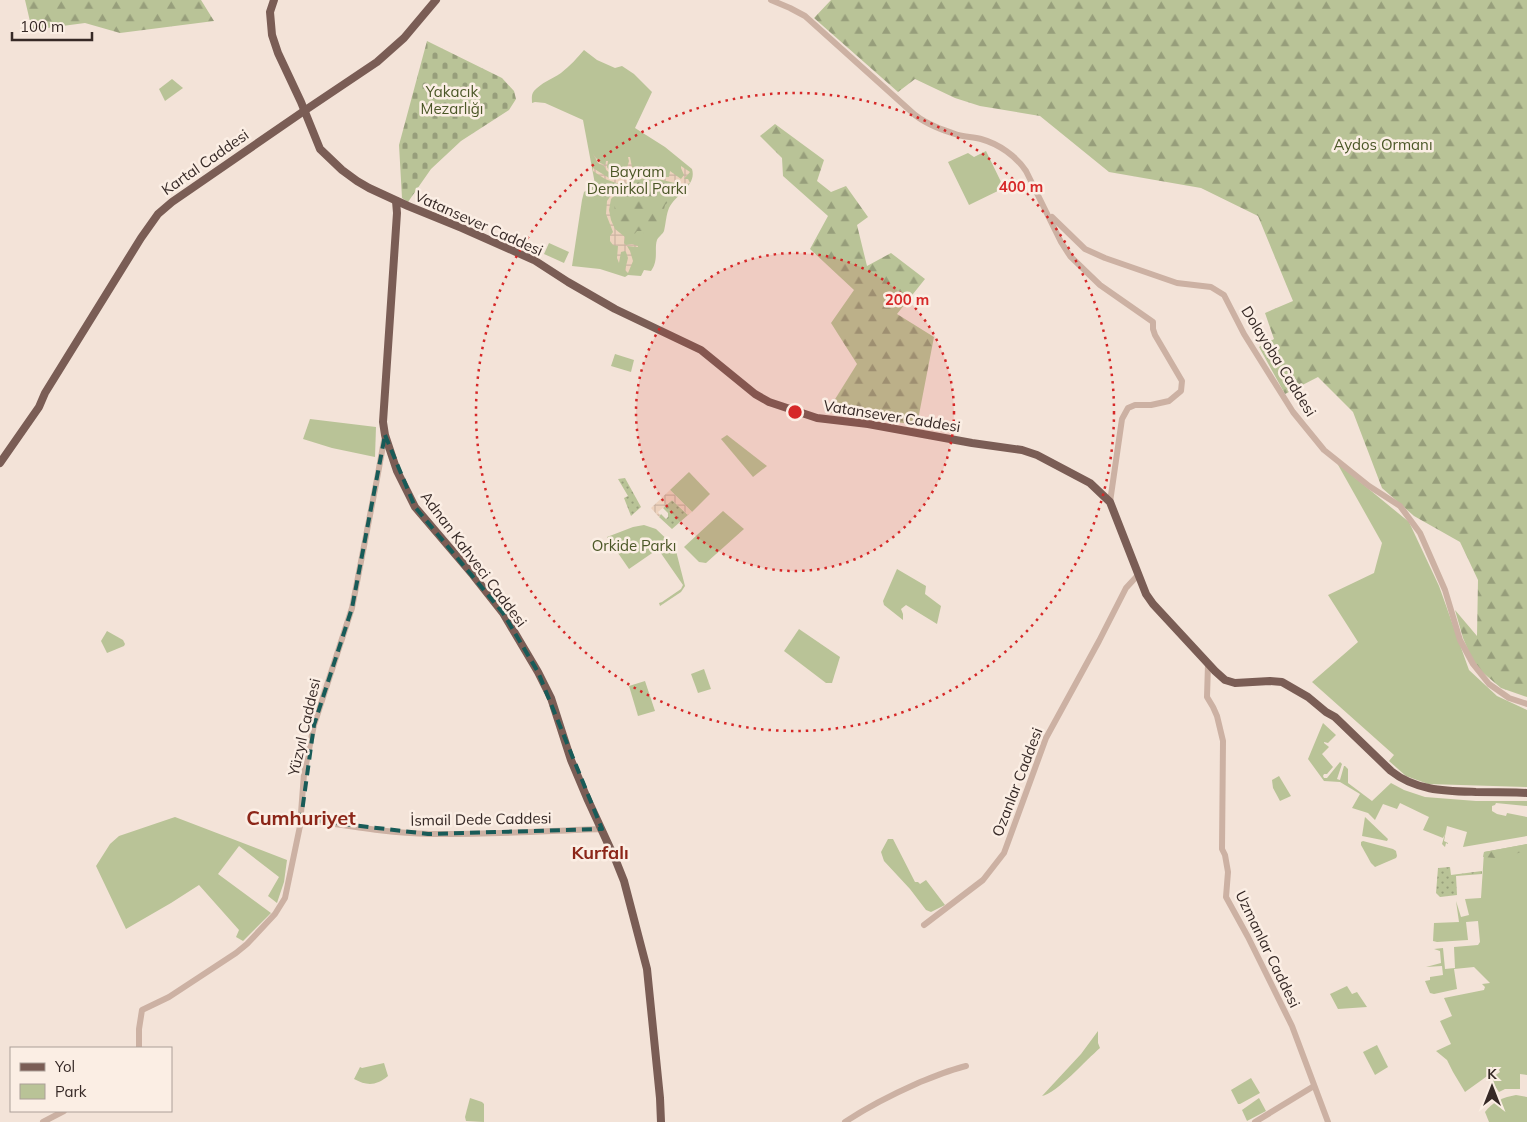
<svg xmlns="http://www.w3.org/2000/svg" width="1527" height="1122" font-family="Mulish,sans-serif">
  <defs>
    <pattern id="forest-firs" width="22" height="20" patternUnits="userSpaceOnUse" patternTransform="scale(1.25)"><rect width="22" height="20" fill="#b9c397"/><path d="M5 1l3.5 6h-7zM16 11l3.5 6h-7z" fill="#979e7b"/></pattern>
    <pattern id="cemetery-stones" width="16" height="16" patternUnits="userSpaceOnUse" patternTransform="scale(1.25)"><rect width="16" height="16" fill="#b9c397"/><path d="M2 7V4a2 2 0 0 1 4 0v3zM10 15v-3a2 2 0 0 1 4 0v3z" fill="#979e7b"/></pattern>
    <pattern id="garden-dots" width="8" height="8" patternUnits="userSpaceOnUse" patternTransform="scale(1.25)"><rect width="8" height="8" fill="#b9c397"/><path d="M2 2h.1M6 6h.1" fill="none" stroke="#979e7b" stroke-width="1.8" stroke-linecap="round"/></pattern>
    <pattern id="plaza-grid" width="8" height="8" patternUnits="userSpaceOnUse" patternTransform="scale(1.25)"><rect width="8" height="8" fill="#edd2bd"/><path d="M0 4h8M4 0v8" fill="none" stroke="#ccb4a2"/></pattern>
  </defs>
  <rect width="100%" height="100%" fill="#f3e3d8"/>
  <!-- green -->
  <g fill="#b9c397">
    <path d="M 584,50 L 597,60 L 615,68 L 622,66 L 634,74 L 652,92 L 635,128 L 665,147 L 692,169 C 697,186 676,194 669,208 C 666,215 666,223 664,231 C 662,235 658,237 657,240 C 654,249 659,260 651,271 L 644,270 L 641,276 L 628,275 L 625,277 L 600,269 L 572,266 L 582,200 L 584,192 L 595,184 L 583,120 L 545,103 L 535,102 L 532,103 C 532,99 531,95 534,91 C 541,83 552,79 561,73 C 570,66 577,58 584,50 Z"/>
    <polygon points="172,79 183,88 165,101 159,89"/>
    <polygon points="986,151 1004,188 969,205 948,162 968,153 974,157"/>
    <polygon points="549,243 569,252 564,263 544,254"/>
    <polygon points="615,354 634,360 631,372 611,366"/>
    <polygon points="310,419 376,427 375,457 332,448 303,439"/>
    <polygon points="727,435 767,466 753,477 721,439"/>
    <polygon points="1337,463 1409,522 1439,586 1469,670 1497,696 1527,710 1527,787 1428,784 1406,776 1389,761 1394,755 1312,682 1358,642 1328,595 1374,573 1382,543"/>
    <polygon points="689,472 710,494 692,512 670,490"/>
    <polygon points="723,511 744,529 706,563 699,562 684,547"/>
    <polygon points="644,525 656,529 675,547 685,586 681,592 660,606 659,603 662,602 681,589 683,585 658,549 629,569 607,537 633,527"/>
    <polygon points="897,569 926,586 925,594 941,606 937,624 906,605 901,609 903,614 903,620 884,605 883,601"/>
    <polygon points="799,629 840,657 832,683 826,683 784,651"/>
    <polygon points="107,631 123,640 125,644 124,646 107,653 101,641"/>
    <polygon points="704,669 711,689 698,693 691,674"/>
    <polygon points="645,681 655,711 638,716 629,686"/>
    <polygon points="1323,723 1336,735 1328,743 1324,742 1324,743 1329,747 1322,754 1333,767 1327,774 1324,774 1323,776 1324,778 1327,778 1340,762 1342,764 1337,779 1340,780 1344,766 1345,766 1348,769 1348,783 1372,801 1391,783 1404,790 1425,797 1476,801 1527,801 1527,806 1496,803 1495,805 1492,806 1492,811 1497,814 1506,816 1507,813 1527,817 1527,836 1463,847 1467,832 1447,826 1444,841 1448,843 1448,844 1446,843 1445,847 1442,844 1445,834 1443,838 1423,830 1429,817 1400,803 1397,809 1383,804 1375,820 1368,813 1352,808 1360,794 1340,782 1324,781 1308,759"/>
    <polygon points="1279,776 1291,796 1280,801 1273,788 1272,780"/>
    <polygon points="175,817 287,860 284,882 277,903 268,896 279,877 239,846 218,874 271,913 243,941 236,937 239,930 199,885 171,903 126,929 96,866 110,844 119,836"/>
    <polygon points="1365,817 1388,839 1387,841 1362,836"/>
    <polygon points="888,839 893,839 915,882 918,882 920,884 926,880 945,905 931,912 926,910 910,889 884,861 881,852"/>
    <polygon points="1363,841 1393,849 1396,851 1397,856 1396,858 1375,867 1371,863 1361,845 1361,842"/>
    <polygon points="1527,844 1527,1075 1520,1074 1520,1089 1505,1089 1499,1092 1490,1079 1500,1072 1499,1070 1497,1069 1465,1092 1453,1072 1447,1060 1436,1051 1451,1044 1440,1021 1452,1016 1444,998 1484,990 1485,987 1482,984 1490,983 1474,967 1454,969 1457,989 1434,994 1430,993 1425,981 1430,980 1430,977 1443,975 1442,966 1426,967 1441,963 1440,951 1434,949 1443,948 1445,969 1455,968 1454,947 1478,945 1480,942 1478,921 1466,922 1468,940 1437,942 1433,941 1434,923 1459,922 1456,901 1461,917 1469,915 1465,899 1481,898 1484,852"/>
    <polygon points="1347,986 1352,994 1357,992 1367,1007 1338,1009 1330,994"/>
    <path d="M 1098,1031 L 1098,1043 L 1100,1048 C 1087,1059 1056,1094 1042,1096 L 1081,1054 Z"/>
    <polygon points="1377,1045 1388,1067 1375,1075 1363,1052"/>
    <path d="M 384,1063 L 388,1076 C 376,1086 367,1086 354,1079 L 360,1067 L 362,1068 Z"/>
    <polygon points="1251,1078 1260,1093 1240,1104 1238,1104 1231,1090"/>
    <path d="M 1516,1095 L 1527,1097 L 1527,1122 L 1489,1122 L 1485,1112 C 1492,1102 1504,1097 1516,1095 Z"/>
    <polygon points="470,1098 482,1102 484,1104 484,1122 466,1121 465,1117"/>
    <polygon points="1259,1098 1266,1111 1247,1121 1242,1110"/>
  </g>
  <!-- forest -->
  <g fill="url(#forest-firs)">
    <polygon points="25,0 201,0 214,21 120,33 85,23 32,30"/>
    <polygon points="831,0 1527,0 1527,697 1501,688 1475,666 1463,638 1455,610 1477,636 1478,580 1460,542 1414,516 1382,488 1353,412 1318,377 1285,394 1259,347 1274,339 1265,313 1293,301 1258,216 1201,188 1109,172 1040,116 980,106 955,98 915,79 898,92 814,18"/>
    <polygon points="775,124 824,160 817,181 831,192 846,186 868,217 857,225 867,266 891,253 925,279 897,314 934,337 917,425 827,412 857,364 831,323 854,290 810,249 828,216 783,176 782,158 760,136"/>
    <path d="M 638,182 L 646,186 L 651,186 L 658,182 L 676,186 L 679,191 L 665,205 L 660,226 L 651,237 L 645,237 L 643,231 L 637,231 L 634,235 L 634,239 C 618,229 613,220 615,201 C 625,197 632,192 638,182 Z"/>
    <path d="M 1527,844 L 1527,851 C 1517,853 1506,857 1495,858 C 1491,858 1488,857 1483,857 L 1484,852 Z"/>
  </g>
  <!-- cemetery -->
  <polygon fill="url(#cemetery-stones)" points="427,41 502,78 514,91 516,99 509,110 461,141 431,169 408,202 402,198 399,145"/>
  <!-- garden -->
  <g fill="url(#garden-dots)">
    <polygon points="625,478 641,507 631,516 624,498 628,496 618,479"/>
    <polygon points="672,500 688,515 672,529 659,517 661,514 666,519 668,517 668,513 663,508"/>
    <polygon points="1450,867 1451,875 1482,871 1482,874 1456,876 1457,895 1440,897 1436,893 1438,868"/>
  </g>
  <!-- plaza -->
  <g fill="url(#plaza-grid)">
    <polygon points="593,154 600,163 605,165 606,161 608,161 607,167 609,170 615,172 621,172 627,168 629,161 628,157 630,157 632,167 638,171 644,171 649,167 652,173 657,174 659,173 660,167 662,168 661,173 664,177 669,177 670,171 681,179 684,175 681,168 681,166 690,172 684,179 688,179 690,183 687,184 679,184 654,178 638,179 626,183 611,199 609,210 611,220 615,229 625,237 624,243 626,245 632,244 638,246 638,247 627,246 630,251 633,261 628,273 625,270 628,258 626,252 625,251 621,252 619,263 617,258 618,246 613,245 610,241 610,236 613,232 606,214 607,201 619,184 605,179 593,171 593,168 609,178 613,179 649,175 634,173 615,175 607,171 604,166 598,163"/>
    <polygon points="670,490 692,512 688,515 672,500 658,512 660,515 659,517 651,508"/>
  </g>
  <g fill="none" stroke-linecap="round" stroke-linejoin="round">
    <!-- minor -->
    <g stroke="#ccb1a3" stroke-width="6">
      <path d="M 771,0 L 790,8 L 805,16 L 915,115 C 928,125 943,130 958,135 C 966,137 974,137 981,139 C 999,144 1016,156 1026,171 L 1061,242 L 1070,256 L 1100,285 L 1153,322 L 1153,329 L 1155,335 L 1182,381 L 1181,391 L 1169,401 L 1151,405 L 1135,405 L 1128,408 L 1122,419 L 1110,502"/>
      <polyline points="1052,217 1085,249 1105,258 1177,283 1211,287 1224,295 1244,334 1293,412 1324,450 1369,486 1400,506 1420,533 1445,590 1460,640 1473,664 1489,684 1509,698 1527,704"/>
      <polyline points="1208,664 1207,697 1213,707 1217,716 1223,741 1222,849 1225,855 1228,872 1226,897 1248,937 1292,1026 1328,1122"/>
      <path d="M 301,819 C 344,825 386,833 430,834 C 487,835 544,831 602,829"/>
      <polyline points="924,925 983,880 1004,853 1046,738 1099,641 1126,588 1138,575"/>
      <polyline points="139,1048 139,1029 142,1010 169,997 236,953 247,944 275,914 285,898 300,826 304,774 314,725 352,608 377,479 385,435"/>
      <polyline points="43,1122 64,1111"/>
      <path d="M 845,1122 C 869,1106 891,1095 918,1083 C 933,1077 949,1070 966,1066"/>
      <polyline points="1255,1122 1314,1086"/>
    </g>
    <!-- major -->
    <g stroke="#7a5d55" stroke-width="8">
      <path d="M 274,0 L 270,12 L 272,35 L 278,53 L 301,102 L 320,149 L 342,170 L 357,181 L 369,188 L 408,206 L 462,228 L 534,260 L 568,282 L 615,309 L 701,350 L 755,394 L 769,402 L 817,418 L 868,424 L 972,443 L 1022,450 L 1037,455 L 1090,483 L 1110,502 L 1146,594 L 1153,604 L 1215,671 L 1225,680 L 1235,683 L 1270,681 L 1282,682 L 1308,697 L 1326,712 L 1335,717 L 1391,771 C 1416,791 1446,791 1476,792 C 1493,792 1510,792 1527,793"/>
      <polyline points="396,201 397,213 383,422 385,435 397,471 415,507 473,575 503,613 538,672 551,698 571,760 587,798 616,861 624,881 647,969 660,1098 661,1122"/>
      <polyline points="0,463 39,407 45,393 141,238 158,214 172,202 304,111 377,62 404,38 436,0"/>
    </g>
  </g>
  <!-- marked area -->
  <path fill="none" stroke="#185b58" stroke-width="4" stroke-dasharray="10 6" stroke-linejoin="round" d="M 385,435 L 415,507 L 503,613 L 538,672 L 602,829 L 428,834 L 301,819 L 314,725 L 352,608 Z"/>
  <!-- distance rings -->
  <circle cx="795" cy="412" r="159" fill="#d62828" fill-opacity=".12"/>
  <g fill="none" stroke="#d62828" stroke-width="2.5" stroke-dasharray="2.5 5">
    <circle cx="795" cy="412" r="159"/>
    <circle cx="795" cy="412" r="319"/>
  </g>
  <g text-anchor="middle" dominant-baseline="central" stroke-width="5" stroke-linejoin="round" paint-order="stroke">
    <!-- park labels -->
    <g font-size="15" fill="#4b5727" stroke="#fbeee4">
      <text x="452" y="91">Yakacık<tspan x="452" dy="17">Mezarlığı</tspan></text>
      <text x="1383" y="144">Aydos Ormanı</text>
      <text x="637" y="171">Bayram<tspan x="637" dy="17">Demirkol Parkı</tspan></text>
      <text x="634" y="545">Orkide Parkı</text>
    </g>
    <!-- street labels -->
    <g font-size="15" fill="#362926" stroke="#fbeee4">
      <text transform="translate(205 162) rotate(-35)">Kartal Caddesi</text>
      <text transform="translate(479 223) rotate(24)">Vatansever Caddesi</text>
      <text transform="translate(1279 361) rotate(58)">Dolayoba Caddesi</text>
      <text transform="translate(892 416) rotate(9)">Vatansever Caddesi</text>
      <text transform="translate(474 559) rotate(53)">Adnan Kahveci Caddesi</text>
      <text transform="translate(304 727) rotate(-77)">Yüzyıl Caddesi</text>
      <text transform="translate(1017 782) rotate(-69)">Ozanlar Caddesi</text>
      <text transform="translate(481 819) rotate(-1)">İsmail Dede Caddesi</text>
      <text transform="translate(1268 949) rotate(64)">Uzmanlar Caddesi</text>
    </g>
    <!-- quarter labels -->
    <g font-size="18" font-weight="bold" fill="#8c2618" stroke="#fbeee4">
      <text x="600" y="852">Kurfalı</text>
    </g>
    <!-- district labels -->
    <g font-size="20" font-weight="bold" fill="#8c2618" stroke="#fbeee4">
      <text x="301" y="817">Cumhuriyet</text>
    </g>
  </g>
  <circle cx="795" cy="412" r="8" fill="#d62828" stroke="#fbeee4" stroke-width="2.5"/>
  <g font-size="15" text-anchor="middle" font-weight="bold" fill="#d62828" stroke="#fbeee4" stroke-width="5" stroke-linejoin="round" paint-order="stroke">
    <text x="1021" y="192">400 m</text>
    <text x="907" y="305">200 m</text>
  </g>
  <!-- legend -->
  <rect x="10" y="1047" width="162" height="65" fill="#fbeee4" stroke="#ac9f98"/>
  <rect x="20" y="1063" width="25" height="8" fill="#7a5d55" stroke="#ac9f98"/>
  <text x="55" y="1072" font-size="15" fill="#362926">Yol</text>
  <rect x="20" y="1084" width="25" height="15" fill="#b9c397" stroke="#ac9f98"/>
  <text x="55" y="1097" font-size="15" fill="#362926">Park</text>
  <!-- north arrow -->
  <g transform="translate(1492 1087)" stroke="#fbeee4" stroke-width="4" paint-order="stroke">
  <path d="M0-4L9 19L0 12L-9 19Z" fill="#362926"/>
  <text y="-8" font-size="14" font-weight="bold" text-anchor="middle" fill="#362926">K</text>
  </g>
  <!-- scale -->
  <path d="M12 32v8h80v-8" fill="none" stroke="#362926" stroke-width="2.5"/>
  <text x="20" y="32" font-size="15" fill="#362926" stroke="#fbeee4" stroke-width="4" paint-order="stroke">100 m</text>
</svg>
